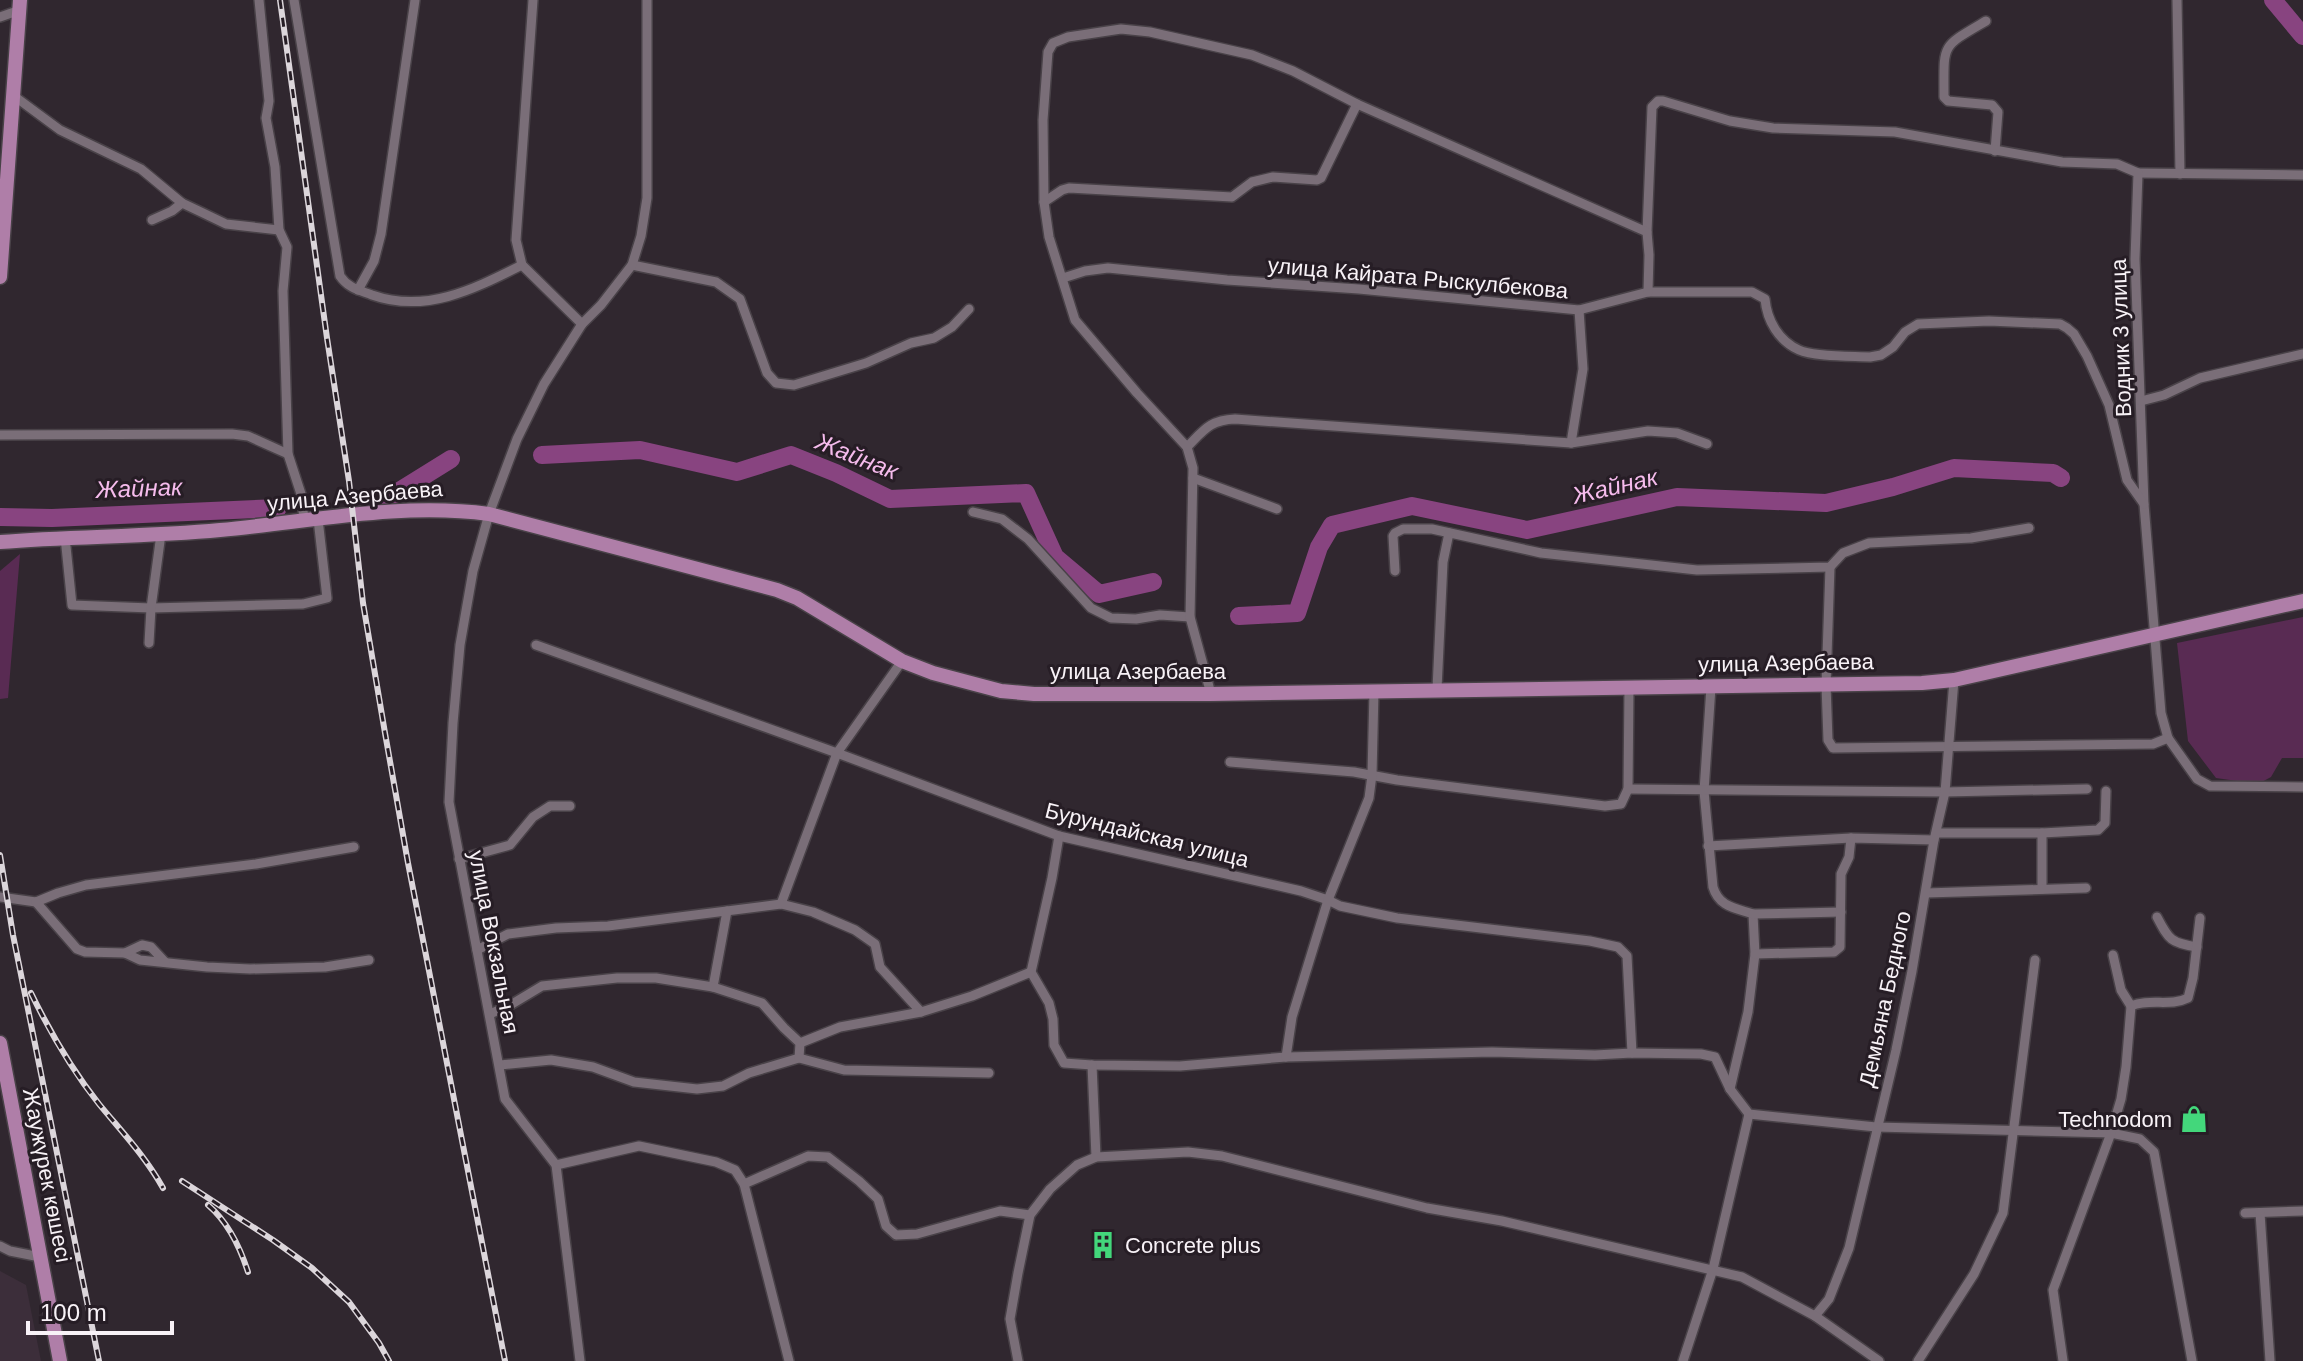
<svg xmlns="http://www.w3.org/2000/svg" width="2303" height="1361" font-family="Arial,sans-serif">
  <rect width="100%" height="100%" fill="#30272f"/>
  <!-- built -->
  <polygon fill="#3c2e3a" points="0,1271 26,1285 41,1361 0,1361"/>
  <!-- green -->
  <g fill="#592b53">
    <polygon points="20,554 8,698 0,699 0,571"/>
    <polygon points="2303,617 2303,758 2282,758 2271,777 2258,784 2216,778 2188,741 2177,643"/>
  </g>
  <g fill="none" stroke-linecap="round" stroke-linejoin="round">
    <!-- river -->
    <g stroke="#884480" stroke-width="18">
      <polyline points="2273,0 2303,36"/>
      <polyline points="542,455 640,450 737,472 791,455 836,473 890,499 1026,493 1055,557 1099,594 1153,582"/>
      <polyline points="385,500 451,459"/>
      <polyline points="0,517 52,518 278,508"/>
      <polyline points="1239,616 1297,613 1319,547 1332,525 1412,506 1527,530 1677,497 1826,503 1893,487 1954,468 2053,473 2061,478"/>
    </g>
    <!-- street casing -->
    <g stroke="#494248" stroke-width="12">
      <g id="street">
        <polyline points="259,0 269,101 266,118 275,167 279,230 287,247 283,291 288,454 302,497 304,522"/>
        <path d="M 294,0 L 340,276 C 348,288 359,290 372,295 C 426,314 474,289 522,265"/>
        <polyline points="533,0 516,240 522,265 582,324"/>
        <polyline points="2177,0 2180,174"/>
        <polyline points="0,17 20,10"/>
        <path d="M 1986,21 C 1940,48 1944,43 1944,97 L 1948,101 L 1992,105 L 1998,112 L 1995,151"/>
        <polyline points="14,96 60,130 141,169 182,203 201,212 226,224 279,230"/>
        <polyline points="2138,173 2303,175"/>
        <polyline points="1044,202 1062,190 1069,188 1232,197 1252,182 1273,177 1317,180 1321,178 1357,104"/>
        <polyline points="152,220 172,211 182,203"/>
        <polyline points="1647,232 1652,107 1658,101 1663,101 1730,121 1773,128 1895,132 2062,162 2117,164 2138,173 2135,259 2144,504 2161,713 2168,738 2197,779 2210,786 2303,787"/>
        <polyline points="632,265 716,282 740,299 767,373 776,383 794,385 866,363 911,343 934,338 952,327 969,309"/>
        <path d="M 1063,278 L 1085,271 L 1108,268 L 1227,280 L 1359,289 L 1579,310 L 1648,292 L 1752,292 L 1765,299 C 1767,321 1779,341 1799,350 C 1814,357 1852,356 1870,357 L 1881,355 L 1893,347 L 1905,332 L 1918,324 L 1989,321 L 2060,324 L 2067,328 L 2074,334 L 2087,356 L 2109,405 L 2127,480 L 2144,504"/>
        <polyline points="358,290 374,261 381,234 415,0"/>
        <polyline points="2141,401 2164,395 2200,378 2303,354"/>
        <polyline points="0,435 232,434 248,436 288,454"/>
        <polyline points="1571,443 1583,369 1579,310"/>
        <path d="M 1187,447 C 1204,430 1210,420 1235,419 L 1571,443 L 1648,431 L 1677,433 L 1707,444"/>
        <polyline points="1193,478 1277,509"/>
        <polyline points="973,512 1002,519 1028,539 1091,608 1111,618 1136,619 1160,615 1190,617"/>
        <polyline points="65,537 72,605 151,608 303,604 327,598 318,519"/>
        <polyline points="1830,567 1826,685 1828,740 1833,748 2153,744 2168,738"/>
        <polyline points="1395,571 1393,536 1395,533 1403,529 1432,529 1541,553 1697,570 1830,567 1843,553 1869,543 1971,538 2029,528"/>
        <polyline points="149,643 151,608 161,534"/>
        <polyline points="536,645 837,753 1059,836 1301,891 1328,900 1340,906 1397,918 1590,941 1618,947 1627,956 1632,1053"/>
        <path d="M 1711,687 L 1704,791 L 1713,887 C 1719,907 1735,908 1753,914 L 1755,954 L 1748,1012 L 1730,1089"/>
        <polyline points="1437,689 1443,562 1449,533"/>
        <polyline points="1211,694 1190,617 1193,468 1187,447 1137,393 1075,320 1049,237 1044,202 1043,120 1048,52 1053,43 1068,37 1121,29 1150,32 1252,55 1293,71 1357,104 1647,232 1649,255 1648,292"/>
        <polyline points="1230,762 1354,772 1397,780 1605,806 1621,804 1628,789 1629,688"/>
        <polyline points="1628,789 1945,792 2087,789"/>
        <polyline points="1937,833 2042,833 2098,830 2105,823 2106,791"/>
        <polyline points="2042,833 2042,889"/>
        <polyline points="1059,836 1052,878 1031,972 1049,1003 1053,1019 1054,1045 1064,1063 1092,1065 1180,1066 1286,1057 1492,1052 1595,1055 1632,1053 1701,1054 1715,1057 1730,1089 1749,1114 1876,1127 2111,1133 2140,1139 2154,1152 2192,1361"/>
        <polyline points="1708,846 1851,838 1934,840"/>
        <polyline points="459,859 510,845 533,817 550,806 570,806"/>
        <polyline points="1926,893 2086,888"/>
        <polyline points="0,897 36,902 58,893 86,885 256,864 354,847"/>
        <polyline points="36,902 77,949 85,952 125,953 140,960 207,967 250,969 325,967 369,960"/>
        <polyline points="781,904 837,753 902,661"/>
        <polyline points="1753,914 1841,912"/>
        <path d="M 2157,917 C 2169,940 2171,943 2197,947"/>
        <polyline points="477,950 508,934 556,928 608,926 781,904 813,912 855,930 875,944 880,967 921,1012"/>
        <polyline points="125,953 142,945 151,947 165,962"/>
        <polyline points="1755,954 1834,952 1840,947 1841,874 1849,857 1851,838"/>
        <polyline points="2113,955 2121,990 2131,1006"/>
        <polyline points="713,987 727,911"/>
        <polyline points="490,1014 512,1004 542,986 617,978 656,978 713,987 762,1003 784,1028 800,1043 799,1058 749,1073 723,1086 697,1089 634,1082 593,1067 551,1060 500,1065"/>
        <polyline points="800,1043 840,1027 921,1012 972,996 1031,972"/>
        <polyline points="1286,1057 1292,1017 1328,900 1369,798 1372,775 1374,691"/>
        <polyline points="799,1058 844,1070 989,1073"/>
        <polyline points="1092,1065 1096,1157"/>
        <polyline points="556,1165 639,1146 716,1162 735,1170 744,1184 789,1361"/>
        <polyline points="744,1184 808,1156 828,1157 859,1181 878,1199 886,1226 896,1235 917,1234 1000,1211 1030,1215"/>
        <polyline points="2245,1213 2303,1211"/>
        <polyline points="2260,1213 2270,1361"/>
        <polyline points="0,1246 10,1251 40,1257"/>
        <polyline points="1815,1316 1829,1299 1849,1248 1896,1050 1912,971 1934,840 1945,792 1954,680"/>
        <polyline points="580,1361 556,1165 505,1099 449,802 453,723 460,645 473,571 489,514 517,439 544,384 582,324 601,305 632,265 641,236 647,198 647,0"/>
        <polyline points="1018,1361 1010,1319 1018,1273 1030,1215 1050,1189 1077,1165 1096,1157 1188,1152 1222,1156 1427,1208 1502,1221 1742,1277 1815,1316 1879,1361"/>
        <polyline points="1683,1361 1713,1269 1749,1114"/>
        <polyline points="1918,1361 1974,1274 2003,1213 2035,960"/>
        <path d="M 2063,1361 L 2053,1290 L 2111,1133 L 2121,1099 L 2126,1067 L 2131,1006 C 2150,998 2170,1007 2188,998 L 2193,978 L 2200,918"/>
      </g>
    </g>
    <!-- primary casing -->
    <g stroke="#494248" stroke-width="17">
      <g id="primary">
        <polyline points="0,277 20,0"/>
        <path d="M 0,542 C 73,536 147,537 220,530 C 309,522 400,502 489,514 L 777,590 L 797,598 L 902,661 L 933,673 L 1001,691 L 1034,694 L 1211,694 L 1922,683 L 1954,680 L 2303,601"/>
        <polyline points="0,1043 60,1361"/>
      </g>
    </g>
    <!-- street -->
    <use href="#street" stroke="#7a6e78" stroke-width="9"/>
    <!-- primary -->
    <use href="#primary" stroke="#af7ea8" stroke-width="14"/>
    <!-- rail casing -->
    <g stroke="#dcd6db" stroke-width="6">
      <g id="rail">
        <polyline points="280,0 327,338 349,481 363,603 385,733 408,863 505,1361"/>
        <polyline points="0,855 13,935 99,1361"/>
        <path d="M 31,993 C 50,1032 72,1070 99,1104 C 122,1132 145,1156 163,1188"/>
        <polyline points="182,1181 273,1240 312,1268 349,1302 379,1343 389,1361"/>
        <path d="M 208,1205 C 228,1222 240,1247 248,1272"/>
      </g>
    </g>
    <!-- rail -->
    <use href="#rail" stroke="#261d25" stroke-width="3" stroke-dasharray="9" stroke-linecap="butt"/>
  </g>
  <!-- icons -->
  <defs>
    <g id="shop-bare" transform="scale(2.16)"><path d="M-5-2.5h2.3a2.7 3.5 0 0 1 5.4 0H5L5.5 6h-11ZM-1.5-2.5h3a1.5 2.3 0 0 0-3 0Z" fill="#43d77b" stroke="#261d25" stroke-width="2.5" paint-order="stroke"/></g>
    <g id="building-bare" transform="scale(2.16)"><path d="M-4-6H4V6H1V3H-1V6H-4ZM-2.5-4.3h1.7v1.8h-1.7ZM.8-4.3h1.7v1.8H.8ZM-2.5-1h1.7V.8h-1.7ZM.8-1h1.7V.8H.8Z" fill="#43d77b" stroke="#261d25" stroke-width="2.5" paint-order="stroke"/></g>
  </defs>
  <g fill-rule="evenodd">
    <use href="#shop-bare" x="2194" y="1119"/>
    <use href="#building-bare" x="1103" y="1245"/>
  </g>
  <g text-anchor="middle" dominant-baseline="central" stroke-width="6" stroke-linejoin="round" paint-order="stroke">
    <!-- street labels -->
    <g font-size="22" fill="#f8f2f7" stroke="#261d25">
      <text transform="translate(1418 278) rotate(5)">улица Кайрата Рыскулбекова</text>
      <text transform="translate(2121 338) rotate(-92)">Водник 3 улица</text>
      <text transform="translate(355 496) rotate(-5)">улица Азербаева</text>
      <text transform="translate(1786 663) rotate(-1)">улица Азербаева</text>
      <text x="1138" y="671">улица Азербаева</text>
      <text transform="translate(1147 835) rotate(14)">Бурундайская улица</text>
      <text transform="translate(494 942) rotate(79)">улица Вокзальная</text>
      <text transform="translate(1885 999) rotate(-78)">Демьяна Бедного</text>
      <text transform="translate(47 1175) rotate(79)">Жаужүрек көшесі</text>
    </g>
    <!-- poi labels -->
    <g font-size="22" fill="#f8f2f7" stroke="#261d25" text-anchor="end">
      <text x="2172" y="1119">Technodom</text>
      <text x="1125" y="1245" text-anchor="start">Concrete plus</text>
    </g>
    <!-- water labels -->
    <g font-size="24" font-style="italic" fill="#f5bbec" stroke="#261d25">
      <text transform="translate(857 456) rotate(22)">Жайнак</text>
      <text transform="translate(1615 486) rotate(-13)">Жайнак</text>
      <text transform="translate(139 488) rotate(-2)">Жайнак</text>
    </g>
  </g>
  <!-- scale -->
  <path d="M28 1321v12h144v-12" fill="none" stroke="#f8f2f7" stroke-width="4"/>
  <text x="40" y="1321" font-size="24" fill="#f8f2f7" stroke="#261d25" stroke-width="6" paint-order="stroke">100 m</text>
</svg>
